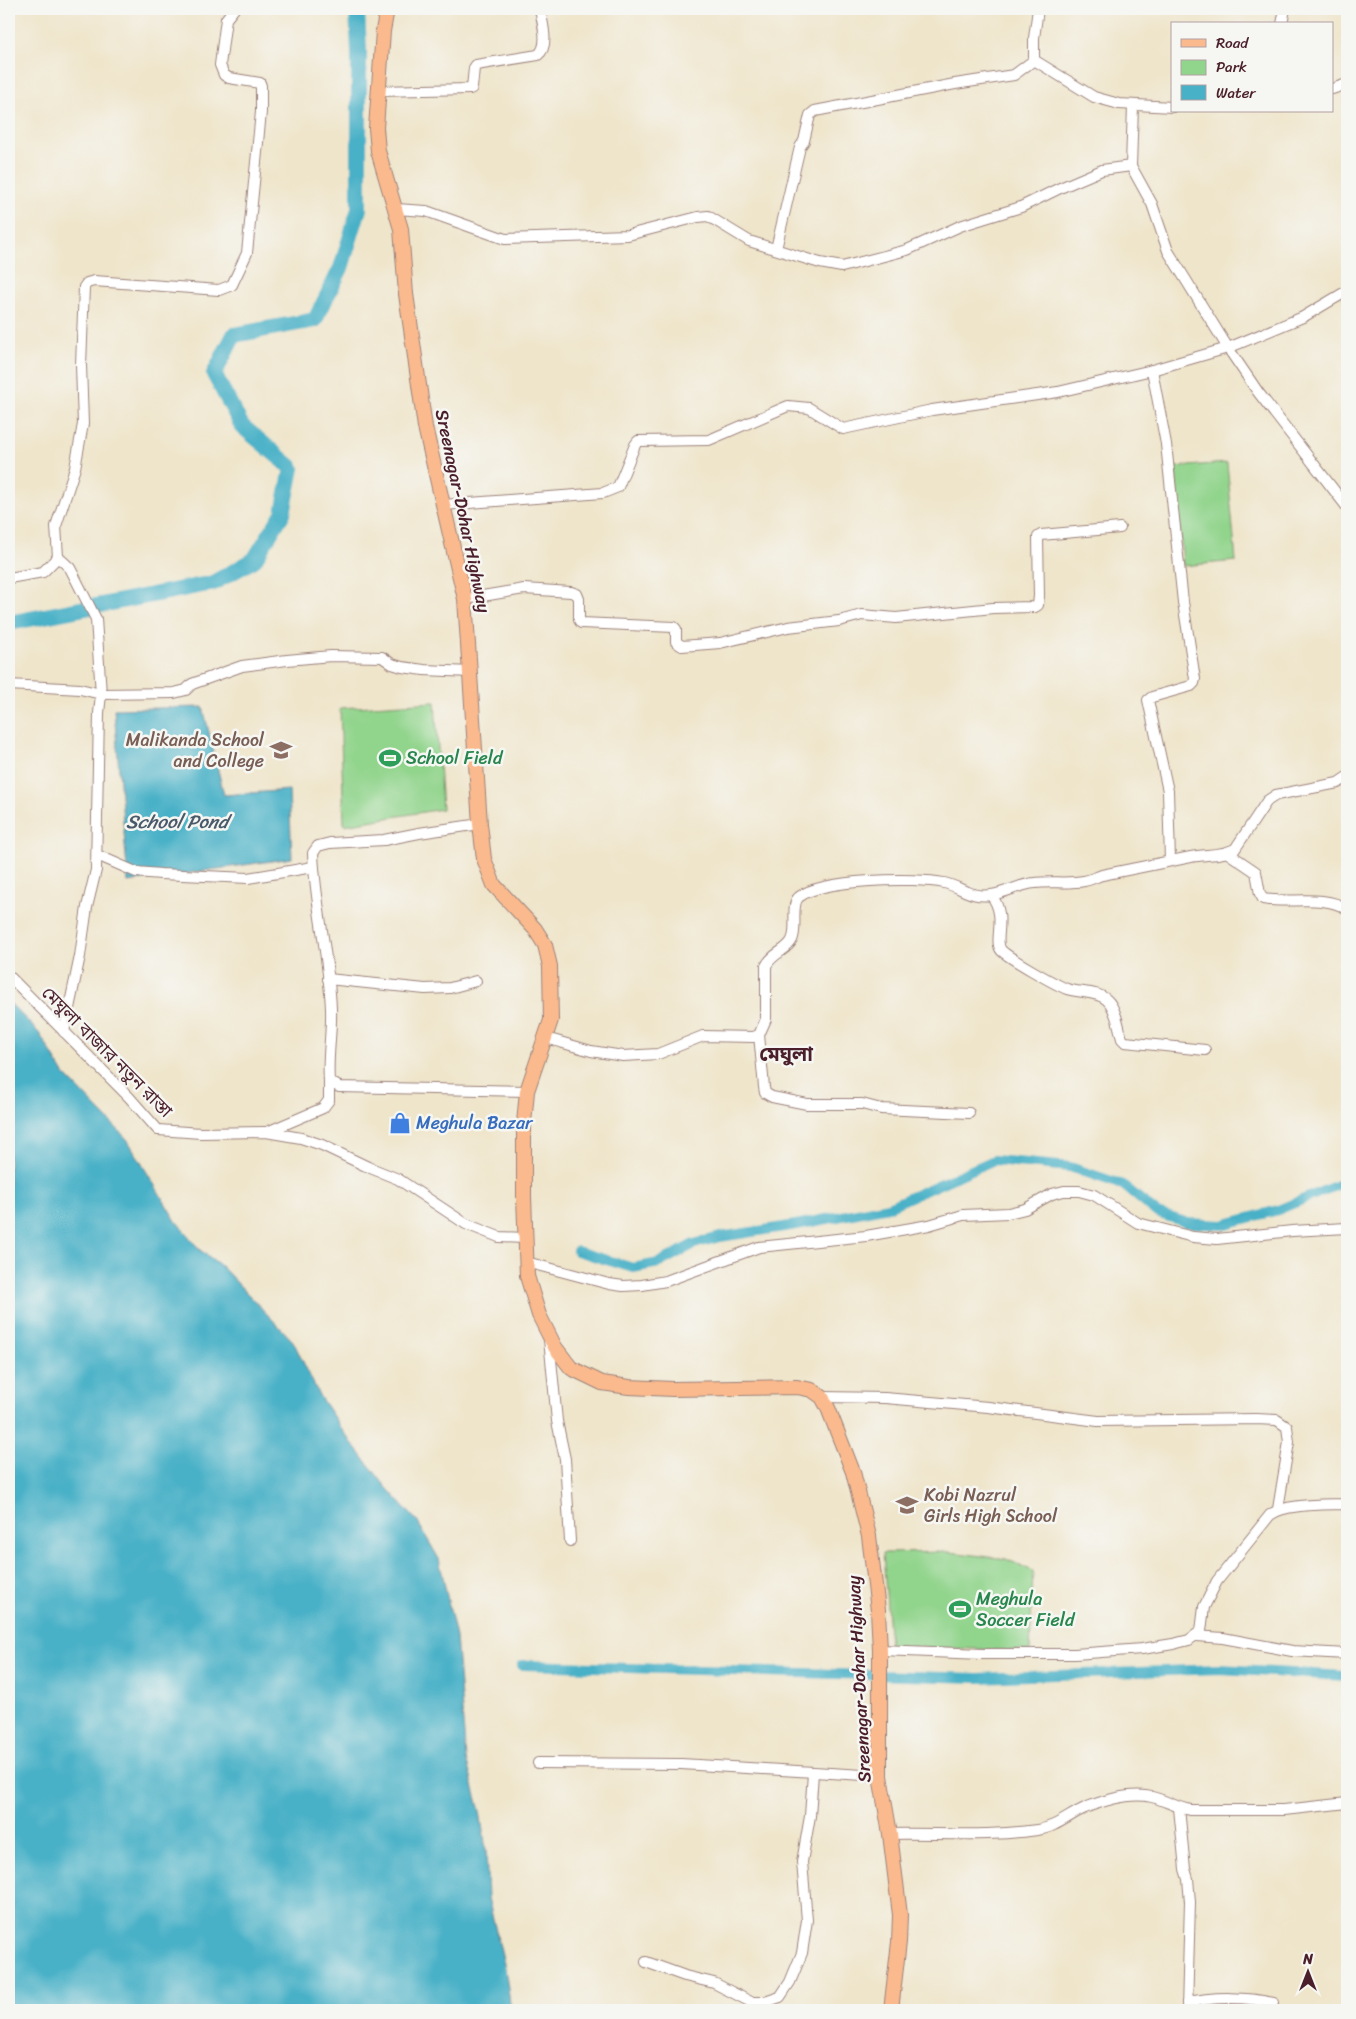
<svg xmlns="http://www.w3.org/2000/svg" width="1356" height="2019" font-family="Sriracha,'Noto Sans Bengali',sans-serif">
  <rect width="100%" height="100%" fill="#f6f6f2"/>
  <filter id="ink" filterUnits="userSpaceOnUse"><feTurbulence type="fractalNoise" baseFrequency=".02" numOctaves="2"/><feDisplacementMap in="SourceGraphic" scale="10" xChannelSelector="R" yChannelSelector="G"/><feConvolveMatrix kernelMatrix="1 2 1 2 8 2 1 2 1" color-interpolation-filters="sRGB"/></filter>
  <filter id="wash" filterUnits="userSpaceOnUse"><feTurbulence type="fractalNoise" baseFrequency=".0096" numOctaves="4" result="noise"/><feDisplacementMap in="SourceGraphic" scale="20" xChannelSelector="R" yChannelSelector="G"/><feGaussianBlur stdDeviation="1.12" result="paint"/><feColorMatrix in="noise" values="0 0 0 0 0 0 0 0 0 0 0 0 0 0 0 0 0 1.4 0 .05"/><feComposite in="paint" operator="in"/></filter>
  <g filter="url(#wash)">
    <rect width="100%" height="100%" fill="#efe5cb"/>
    <!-- green -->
    <g fill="#91d48c" stroke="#6e7a5c">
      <polygon points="1227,463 1236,561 1183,566 1175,467"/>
      <polygon points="435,702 442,809 344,825 340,708"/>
      <polygon points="950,1552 1006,1559 1033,1571 1030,1651 890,1646 883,1553"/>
    </g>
    <!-- water -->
    <g fill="#49b1c7" stroke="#4a6879">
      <polygon points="203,707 224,795 289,790 292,858 128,882 114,709"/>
      <polygon points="9,1002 39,1033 64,1074 127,1139 176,1221 200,1250 220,1265 293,1341 320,1397 345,1434 387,1488 417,1521 439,1559 456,1637 466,1759 480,1811 486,1850 488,1898 505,1968 511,2010 9,2010"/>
    </g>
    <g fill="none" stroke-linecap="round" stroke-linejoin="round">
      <!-- canal -->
      <g stroke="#49b1c7" stroke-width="10">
        <polyline points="577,1251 633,1268 659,1263 694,1244 720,1237 796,1225 888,1207 994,1160 1070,1167 1123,1185 1157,1213 1188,1223 1222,1225 1278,1210 1347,1181"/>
        <polyline points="522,1665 978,1678 1220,1669 1347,1676"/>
      </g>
      <!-- river -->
      <polyline stroke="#49b1c7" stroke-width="16" points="9,623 213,583 254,560 283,513 292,468 242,426 214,374 234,335 315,320 341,268 359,209 359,51 357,9"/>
    </g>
  </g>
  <g filter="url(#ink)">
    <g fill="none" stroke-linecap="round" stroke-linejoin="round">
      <!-- minor casing -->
      <g stroke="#9c827b" stroke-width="12">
        <g id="minor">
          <polyline points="1282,24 1285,9"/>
          <polyline points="1034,60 1094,97 1119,104 1172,107"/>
          <polyline points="1332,89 1347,84"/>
          <path d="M 378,91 L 470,89 L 472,88 L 474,68 L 476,65 L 538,55 C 550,46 542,22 540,9"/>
          <polyline points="1131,166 1133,106"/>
          <polyline points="396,209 426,211 505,239 628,235 698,217 708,216 749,241 820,263 842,267 907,250 960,226 1021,207 1060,188 1102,170 1131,166 1152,204 1168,251 1228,348 1258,392 1347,507"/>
          <polyline points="776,249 800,147 804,141 810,115 815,111 955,84 1014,75 1034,60 1034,38 1038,9"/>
          <polyline points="1152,370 1166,444 1183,602 1195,679 1194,683 1191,686 1152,697 1148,700 1168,791 1170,861"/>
          <polyline points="443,505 603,493 618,487 635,445 638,441 709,440 788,406 809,408 843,429 932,410 1058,392 1152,370 1228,348 1303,317 1347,291"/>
          <polyline points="58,557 70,568 96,619 101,694 174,693 186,690 192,684 242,666 287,660 331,656 382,657 392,664 402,667 424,670 471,672"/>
          <polyline points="9,578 43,572 58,557 56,526 75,468 83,424 81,365 84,287 87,283 94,281 219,290 232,285 247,253 261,112 261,86 260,83 229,78 224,75 220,65 226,19 234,9"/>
          <polyline points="465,599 524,589 571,592 577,594 579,599 579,620 581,623 674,627 676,629 676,642 682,646 720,643 788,627 839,621 862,615 896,618 993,608 1035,607 1038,605 1039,596 1038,537 1041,535 1120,528"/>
          <polyline points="9,685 80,689 101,694 99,713 96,870 87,907 80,956 64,1032"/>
          <path d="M 480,824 L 419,833 L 384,840 L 330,843 L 318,846 L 313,853 C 315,905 329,956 331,1009 C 332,1033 327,1057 329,1081 L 339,1087 L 527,1091"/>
          <path d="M 1228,853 L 1256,872 L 1260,894 L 1263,899 C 1290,904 1323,894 1347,909"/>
          <polyline points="97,855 136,872 161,874 248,878 313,867"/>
          <path d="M 991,895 C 1008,916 993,940 1001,950 C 1007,957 1056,985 1067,989 C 1079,993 1098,991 1107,1000 C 1116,1008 1119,1028 1122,1039 L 1125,1042 L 1205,1050"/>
          <polyline points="9,976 129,1097 158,1130 201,1133 266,1132 301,1138 322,1145 368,1167 398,1179 466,1224 499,1237 525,1238"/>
          <polyline points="328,979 425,989 450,988 476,981"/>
          <polyline points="759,1035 764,1087 765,1093 772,1097 807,1104 862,1104 881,1109 969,1113"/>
          <path d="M 546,1038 L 591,1051 L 623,1056 L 658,1054 L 703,1036 L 753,1037 L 759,1035 L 766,1019 L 766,966 C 772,953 787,951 792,940 C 798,929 790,904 799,897 C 821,879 917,877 944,883 C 962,887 970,898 991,895 C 1006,893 1020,884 1035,883 C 1051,881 1068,884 1084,881 C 1090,880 1096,877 1102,875 C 1132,869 1162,863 1191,857 C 1206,854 1222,856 1235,849 L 1267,801 L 1276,795 L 1338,783 L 1347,777"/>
          <polyline points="267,1132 323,1108 329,1100 329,1081"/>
          <polyline points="526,1262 609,1284 623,1286 642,1285 666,1281 759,1247 866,1236 929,1225 963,1215 1008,1213 1025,1209 1052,1194 1064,1191 1079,1191 1094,1195 1138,1223 1193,1237 1217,1239 1292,1231 1347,1228"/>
          <polyline points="549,1339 557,1421 565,1459 570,1541"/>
          <polyline points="822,1397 885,1398 988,1407 1098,1421 1256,1419 1277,1420 1287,1427 1289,1442 1278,1509"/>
          <polyline points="1196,1636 1223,1638 1292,1651 1347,1654"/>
          <path d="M 880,1650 L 983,1654 L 1075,1654 L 1142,1649 L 1173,1644 L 1189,1640 L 1201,1631 L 1204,1607 L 1217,1581 L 1270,1515 C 1285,1503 1327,1505 1347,1504"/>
          <polyline points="538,1763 681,1764 880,1776"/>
          <polyline points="1179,1808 1185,1869 1188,1879 1190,1902 1187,2010"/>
          <path d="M 890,1834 C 939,1833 989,1837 1037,1830 C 1055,1828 1069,1815 1085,1808 C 1105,1800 1130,1792 1152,1797 C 1165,1800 1177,1808 1191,1810 L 1284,1810 L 1347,1803"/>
          <polyline points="646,1962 685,1976 714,1983 751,2002 765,2002 780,1997 790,1982 802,1953 807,1920 802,1862 810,1816 813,1773"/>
          <path d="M 1187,2003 C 1212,1996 1248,1997 1274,2003"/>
        </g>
      </g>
      <!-- major casing -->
      <g stroke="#9c827b" stroke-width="16">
        <polyline id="major" points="387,9 383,31 376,128 378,151 401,229 406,294 425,427 465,599 480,824 484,859 494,885 535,929 545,945 550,966 551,1020 527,1091 524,1123 524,1197 527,1276 539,1315 555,1347 571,1368 602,1383 629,1387 673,1389 797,1387 812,1390 822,1397 828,1408 853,1472 869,1536 878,1610 880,1650 880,1776 890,1834 900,1915 899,1942 891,2010"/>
      </g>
      <!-- minor -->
      <use href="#minor" stroke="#fff" stroke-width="10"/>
      <!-- major -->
      <use href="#major" stroke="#fbba8d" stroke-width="14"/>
    </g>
  </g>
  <!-- icons -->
  <defs>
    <g id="school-bare" transform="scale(1.725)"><path d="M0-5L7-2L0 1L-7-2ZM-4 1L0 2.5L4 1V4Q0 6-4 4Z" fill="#8d6e63" stroke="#f6f6f2" stroke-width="2.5" paint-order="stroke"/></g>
    <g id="stadium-bare" transform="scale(1.725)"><path d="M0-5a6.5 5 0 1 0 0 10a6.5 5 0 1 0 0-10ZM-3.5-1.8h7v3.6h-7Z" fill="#2e9e5b" stroke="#f6f6f2" stroke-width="2.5" paint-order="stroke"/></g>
    <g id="shop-bare" transform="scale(1.725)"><path d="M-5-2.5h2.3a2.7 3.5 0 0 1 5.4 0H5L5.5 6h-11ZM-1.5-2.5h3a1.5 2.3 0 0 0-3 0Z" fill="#3f7fe0" stroke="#f6f6f2" stroke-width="2.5" paint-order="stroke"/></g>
  </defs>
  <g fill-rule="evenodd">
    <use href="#school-bare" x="281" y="750"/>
    <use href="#stadium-bare" x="390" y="758"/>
    <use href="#shop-bare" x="400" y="1123"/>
    <use href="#school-bare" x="907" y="1505"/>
    <use href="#stadium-bare" x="960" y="1609"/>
  </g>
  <g text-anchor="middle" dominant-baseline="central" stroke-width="5" stroke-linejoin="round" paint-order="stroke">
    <!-- street labels -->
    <g font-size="18" fill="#4a1f2b" stroke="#f6f6f2">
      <text transform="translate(463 511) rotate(78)">Sreenagar-Dohar Highway</text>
      <text transform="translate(107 1052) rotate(45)">মেঘুলা বাজার নতুন রাস্তা</text>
      <text transform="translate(859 1679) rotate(-93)">Sreenagar-Dohar Highway</text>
    </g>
    <!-- education labels -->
    <g font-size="18" fill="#785e54" stroke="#f6f6f2" text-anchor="end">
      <text x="264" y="740">Malikanda School<tspan x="264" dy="21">and College</tspan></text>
      <text x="924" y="1495" text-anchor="start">Kobi Nazrul<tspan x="924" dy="21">Girls High School</tspan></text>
    </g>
    <!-- leisure labels -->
    <g font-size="18" fill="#27864d" stroke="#f6f6f2" text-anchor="start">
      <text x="406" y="758">School Field</text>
      <text x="976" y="1599">Meghula<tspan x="976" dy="21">Soccer Field</tspan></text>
    </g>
    <!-- shop labels -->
    <g font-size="18" fill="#366cbe" stroke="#f6f6f2" text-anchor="start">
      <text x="416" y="1123">Meghula Bazar</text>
    </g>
    <!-- water labels -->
    <g font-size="19" font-style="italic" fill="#4a5969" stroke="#f6f6f2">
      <text x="177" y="821">School Pond</text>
    </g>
    <!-- quarter labels -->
    <g font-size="20" font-weight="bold" fill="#4a1f2b" stroke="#f6f6f2">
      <text x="786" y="1054">মেঘুলা</text>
    </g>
  </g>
  <!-- margin -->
  <rect width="1356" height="2019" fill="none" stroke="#f6f6f2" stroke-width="30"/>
  <!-- legend -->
  <rect x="1171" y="22" width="162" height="90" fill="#f6f6f2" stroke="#b1a0a2"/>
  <rect x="1181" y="39" width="25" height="8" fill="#fbba8d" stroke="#b1a0a2"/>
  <text x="1216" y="48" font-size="15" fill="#4a1f2b">Road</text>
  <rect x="1181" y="60" width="25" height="15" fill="#91d48c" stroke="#b1a0a2"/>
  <text x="1216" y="72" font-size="15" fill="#4a1f2b">Park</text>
  <rect x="1181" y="85" width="25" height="15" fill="#49b1c7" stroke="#b1a0a2"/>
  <text x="1216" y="98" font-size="15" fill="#4a1f2b">Water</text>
  <!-- north arrow -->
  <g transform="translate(1308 1972)" stroke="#f6f6f2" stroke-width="4" paint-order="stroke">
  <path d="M0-4L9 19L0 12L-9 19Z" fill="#4a1f2b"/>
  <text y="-8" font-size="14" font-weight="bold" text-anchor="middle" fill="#4a1f2b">N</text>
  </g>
</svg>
